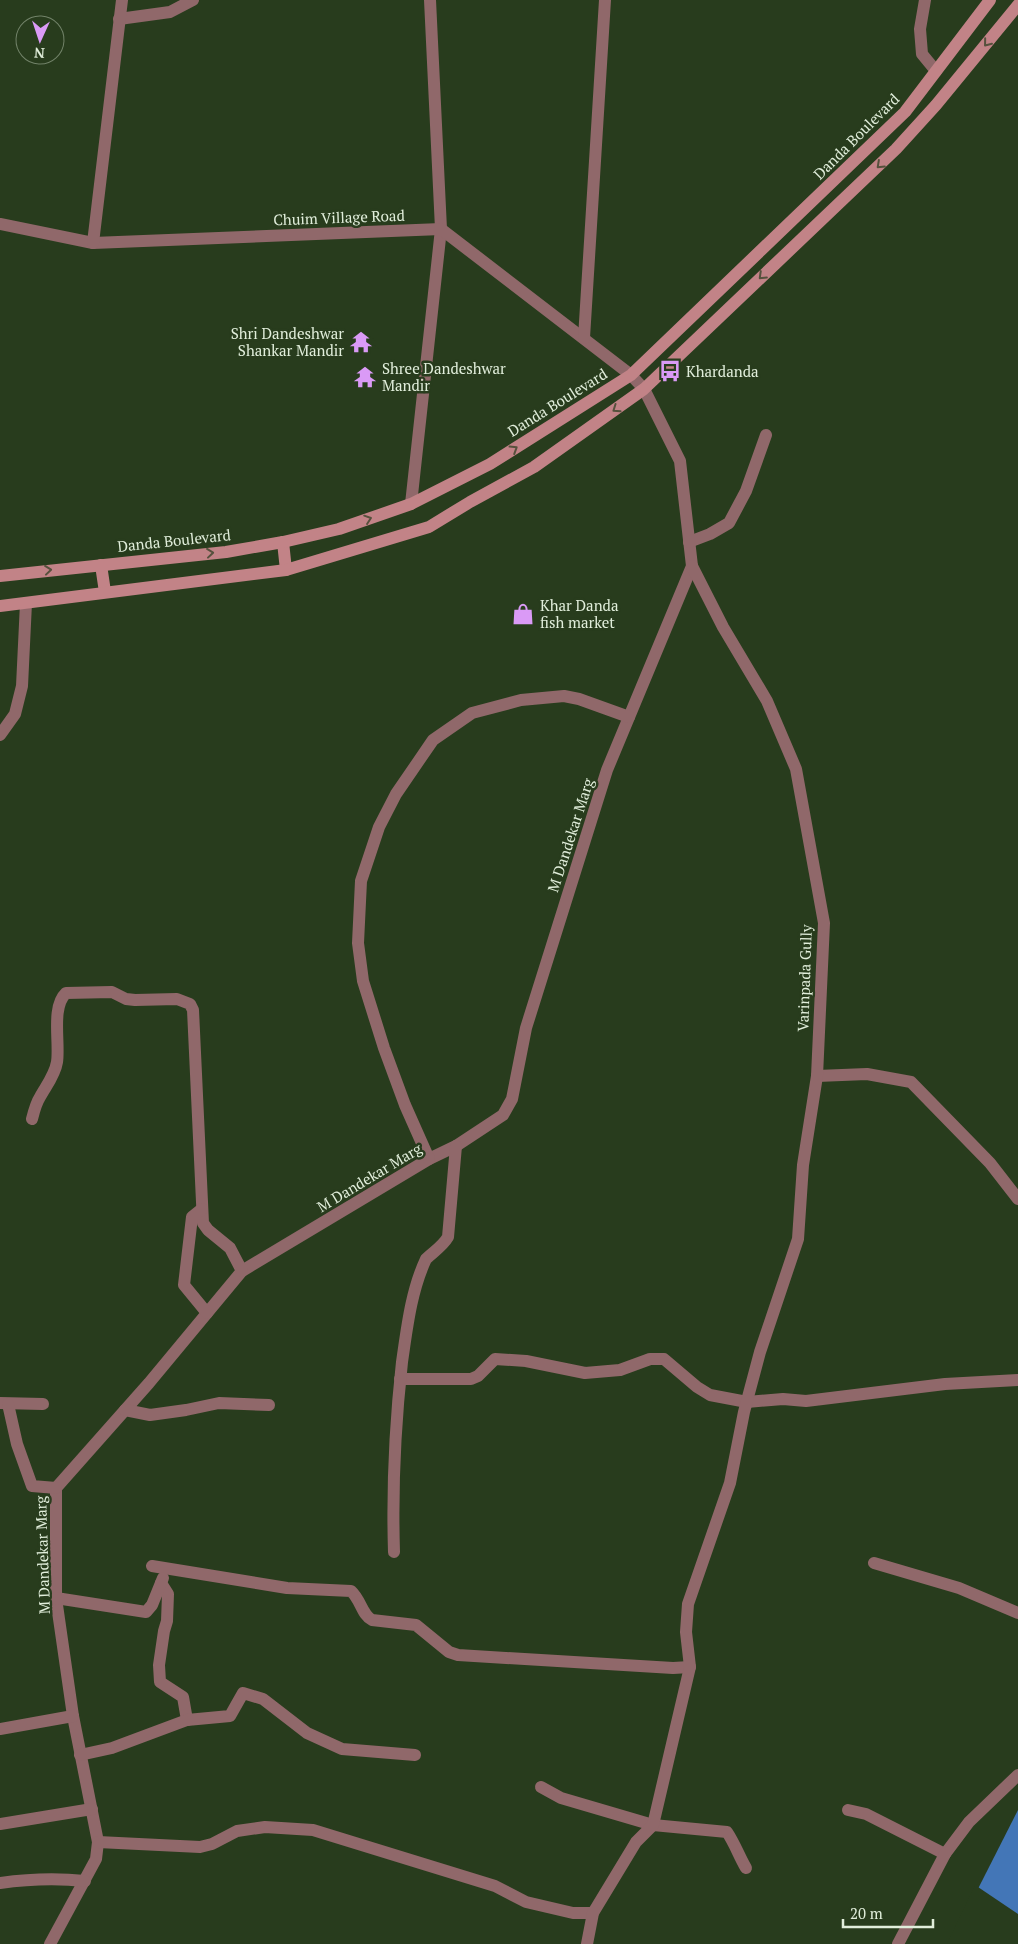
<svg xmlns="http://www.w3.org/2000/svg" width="1018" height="1944" font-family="'PT Serif',serif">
  <rect width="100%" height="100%" fill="#283c1d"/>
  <!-- water -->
  <polygon fill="#4376b7" points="1018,1810 1018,1944 950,1944"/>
  <!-- pier -->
  <polygon fill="#283c1d" points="975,1885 1018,1914 1018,1944 947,1944"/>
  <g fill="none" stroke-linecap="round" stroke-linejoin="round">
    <!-- pedestrian -->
    <polyline stroke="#90686a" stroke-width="12" points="411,504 441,229"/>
    <!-- minor -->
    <g stroke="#90686a" stroke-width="12">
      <polyline points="430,0 441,229"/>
      <polyline points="925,0 920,29 922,54 936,71"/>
      <polyline points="119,19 170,12 193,0"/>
      <polyline points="0,224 93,243 441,229 631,375 644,389 680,461 692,566 607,770 526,1028 512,1099 503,1115 456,1146 429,1159 242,1271 149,1383 56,1488 56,1598 73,1716 98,1842 96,1859 50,1944"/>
      <polyline points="93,243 122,0"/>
      <polyline points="584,338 605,0"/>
      <polyline points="689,542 710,534 729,523 746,491 766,435"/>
      <polyline points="0,735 15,714 22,686 26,603"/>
      <polyline points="817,1076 867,1074 911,1082 990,1163 1018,1199"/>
      <path d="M 32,1119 C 34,1111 36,1103 40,1097 C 46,1086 55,1075 57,1062 C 60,1043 51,1007 66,993 L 112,992 L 126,999 L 135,1000 L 177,999 L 190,1004 L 193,1010 L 203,1223 L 208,1230 L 230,1248 L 242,1271"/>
      <polyline points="429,1159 405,1105 384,1048 363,981 358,943 361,881 379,827 396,794 433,740 472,713 521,700 564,696 579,699 629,717"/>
      <polyline points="202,1209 192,1217 184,1285 207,1313"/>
      <polyline points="400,1379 471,1379 478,1376 495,1359 526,1361 585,1373 620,1370 650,1359 664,1359 697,1387 710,1395 747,1402 783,1399 806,1401 945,1384 1018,1380"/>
      <polyline points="0,1403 43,1404"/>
      <polyline points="8,1404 17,1444 32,1486 56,1488"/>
      <polyline points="125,1410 150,1415 186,1410 219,1403 269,1405"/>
      <path d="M 394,1552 C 392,1488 395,1426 402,1362 C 407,1328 411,1291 426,1259 C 434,1251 442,1247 448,1237 L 456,1146"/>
      <polyline points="874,1563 959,1588 1018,1613"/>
      <path d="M 152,1566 L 287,1588 L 351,1591 C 361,1600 362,1615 372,1620 L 416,1625 L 449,1652 L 458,1655 L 673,1668 L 690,1667"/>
      <polyline points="161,1583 168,1594 167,1621 164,1631 159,1665 160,1682 183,1697 187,1720"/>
      <polyline points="56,1598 146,1612 152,1605 163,1578"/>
      <polyline points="0,1729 73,1716"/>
      <polyline points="80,1755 112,1748 187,1720 230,1716 243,1693 263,1699 307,1733 342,1749 415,1755"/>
      <path d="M 541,1787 L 561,1798 L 653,1825 L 727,1832 C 735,1844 739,1856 746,1868"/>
      <polyline points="848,1810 866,1814 945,1854"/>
      <polyline points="0,1824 92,1809"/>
      <polyline points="98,1842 200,1847 212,1844 237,1831 265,1827 313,1830 495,1886 526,1902 573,1913 593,1913"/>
      <path d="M 0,1883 C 29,1879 55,1878 85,1881"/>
      <polyline points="587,1944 593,1913 636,1842 653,1825 690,1667 686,1632 688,1604 730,1483 744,1412 760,1352 798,1239 803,1165 817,1076 824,923 796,769 767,701 723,627 692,566"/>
      <polyline points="898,1944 945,1854 969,1822 1018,1775"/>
    </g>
    <!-- secondary -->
    <g stroke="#c28387" stroke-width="12">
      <polyline points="283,542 286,570"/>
      <polyline points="101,565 105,592"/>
      <polyline points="0,576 226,552 283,542 339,529 411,504 490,464 631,375 905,112 990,0"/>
      <polyline points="0,606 286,570 429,527 470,502 534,467 644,389 896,149 936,105 1018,5"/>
    </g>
  </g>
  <!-- one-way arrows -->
  <defs><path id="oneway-chevron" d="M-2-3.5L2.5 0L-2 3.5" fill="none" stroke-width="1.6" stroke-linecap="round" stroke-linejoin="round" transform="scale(1.25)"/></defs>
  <g stroke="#56513d">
    <use href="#oneway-chevron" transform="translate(987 43) rotate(129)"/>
    <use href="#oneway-chevron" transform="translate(880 165) rotate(137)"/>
    <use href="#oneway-chevron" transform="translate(762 276) rotate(136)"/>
    <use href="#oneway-chevron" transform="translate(616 409) rotate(145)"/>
    <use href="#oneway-chevron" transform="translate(514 449) rotate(-32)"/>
    <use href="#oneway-chevron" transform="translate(368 519) rotate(-19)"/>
    <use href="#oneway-chevron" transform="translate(210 553) rotate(-6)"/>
    <use href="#oneway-chevron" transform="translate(48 570) rotate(-6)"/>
  </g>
  <!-- icons -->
  <defs>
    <g id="temple-bare" transform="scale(1.725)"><path d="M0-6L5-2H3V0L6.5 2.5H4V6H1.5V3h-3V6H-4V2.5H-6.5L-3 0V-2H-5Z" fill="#da9af6" stroke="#283c1d" stroke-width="2.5" paint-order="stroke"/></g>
    <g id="bus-bare" transform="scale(1.725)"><path d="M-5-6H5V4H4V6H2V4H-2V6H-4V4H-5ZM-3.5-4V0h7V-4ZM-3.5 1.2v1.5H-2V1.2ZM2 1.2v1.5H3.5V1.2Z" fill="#da9af6" stroke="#283c1d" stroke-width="2.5" paint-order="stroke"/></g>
    <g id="shop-bare" transform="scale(1.725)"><path d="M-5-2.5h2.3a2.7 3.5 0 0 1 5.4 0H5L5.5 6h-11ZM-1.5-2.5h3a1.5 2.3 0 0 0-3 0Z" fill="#da9af6" stroke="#283c1d" stroke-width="2.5" paint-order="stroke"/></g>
  </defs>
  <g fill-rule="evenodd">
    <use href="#temple-bare" x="361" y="342"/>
    <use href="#bus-bare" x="670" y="371"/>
    <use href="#temple-bare" x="365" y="377"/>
    <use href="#shop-bare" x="523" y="614"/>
  </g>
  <g text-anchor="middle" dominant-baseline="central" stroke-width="5" stroke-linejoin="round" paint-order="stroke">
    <!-- street labels -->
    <g font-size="15" fill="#e1eedb" stroke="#283c1d">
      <text transform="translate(856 136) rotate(-45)">Danda Boulevard</text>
      <text transform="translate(339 217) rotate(-2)">Chuim Village Road</text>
      <text transform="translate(557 402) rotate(-32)">Danda Boulevard</text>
      <text transform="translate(174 540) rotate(-6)">Danda Boulevard</text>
      <text transform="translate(570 835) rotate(-72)">M Dandekar Marg</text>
      <text transform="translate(804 978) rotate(-88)">Varinpada Gully</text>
      <text transform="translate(369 1177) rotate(-31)">M Dandekar Marg</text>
      <text transform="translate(42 1555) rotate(-92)">M Dandekar Marg</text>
    </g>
    <!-- poi labels -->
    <g font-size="15" fill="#e1eedb" stroke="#283c1d" text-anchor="start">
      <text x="344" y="333" text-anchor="end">Shri Dandeshwar<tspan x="344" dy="17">Shankar Mandir</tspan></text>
      <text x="382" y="368">Shree Dandeshwar<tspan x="382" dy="17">Mandir</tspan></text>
      <text x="686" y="371">Khardanda</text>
      <text x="540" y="605">Khar Danda<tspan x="540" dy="17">fish market</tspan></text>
    </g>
  </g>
  <!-- north arrow -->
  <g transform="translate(40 40) rotate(183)"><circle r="24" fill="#283c1d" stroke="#728369"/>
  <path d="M0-4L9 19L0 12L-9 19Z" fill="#da9af6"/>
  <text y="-8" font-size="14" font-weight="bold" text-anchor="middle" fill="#e1eedb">N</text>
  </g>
  <!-- scale -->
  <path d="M843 1919v8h90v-8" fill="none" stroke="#e1eedb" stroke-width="2.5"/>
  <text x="850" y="1919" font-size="15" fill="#e1eedb" stroke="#283c1d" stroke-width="4" paint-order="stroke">20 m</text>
</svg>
